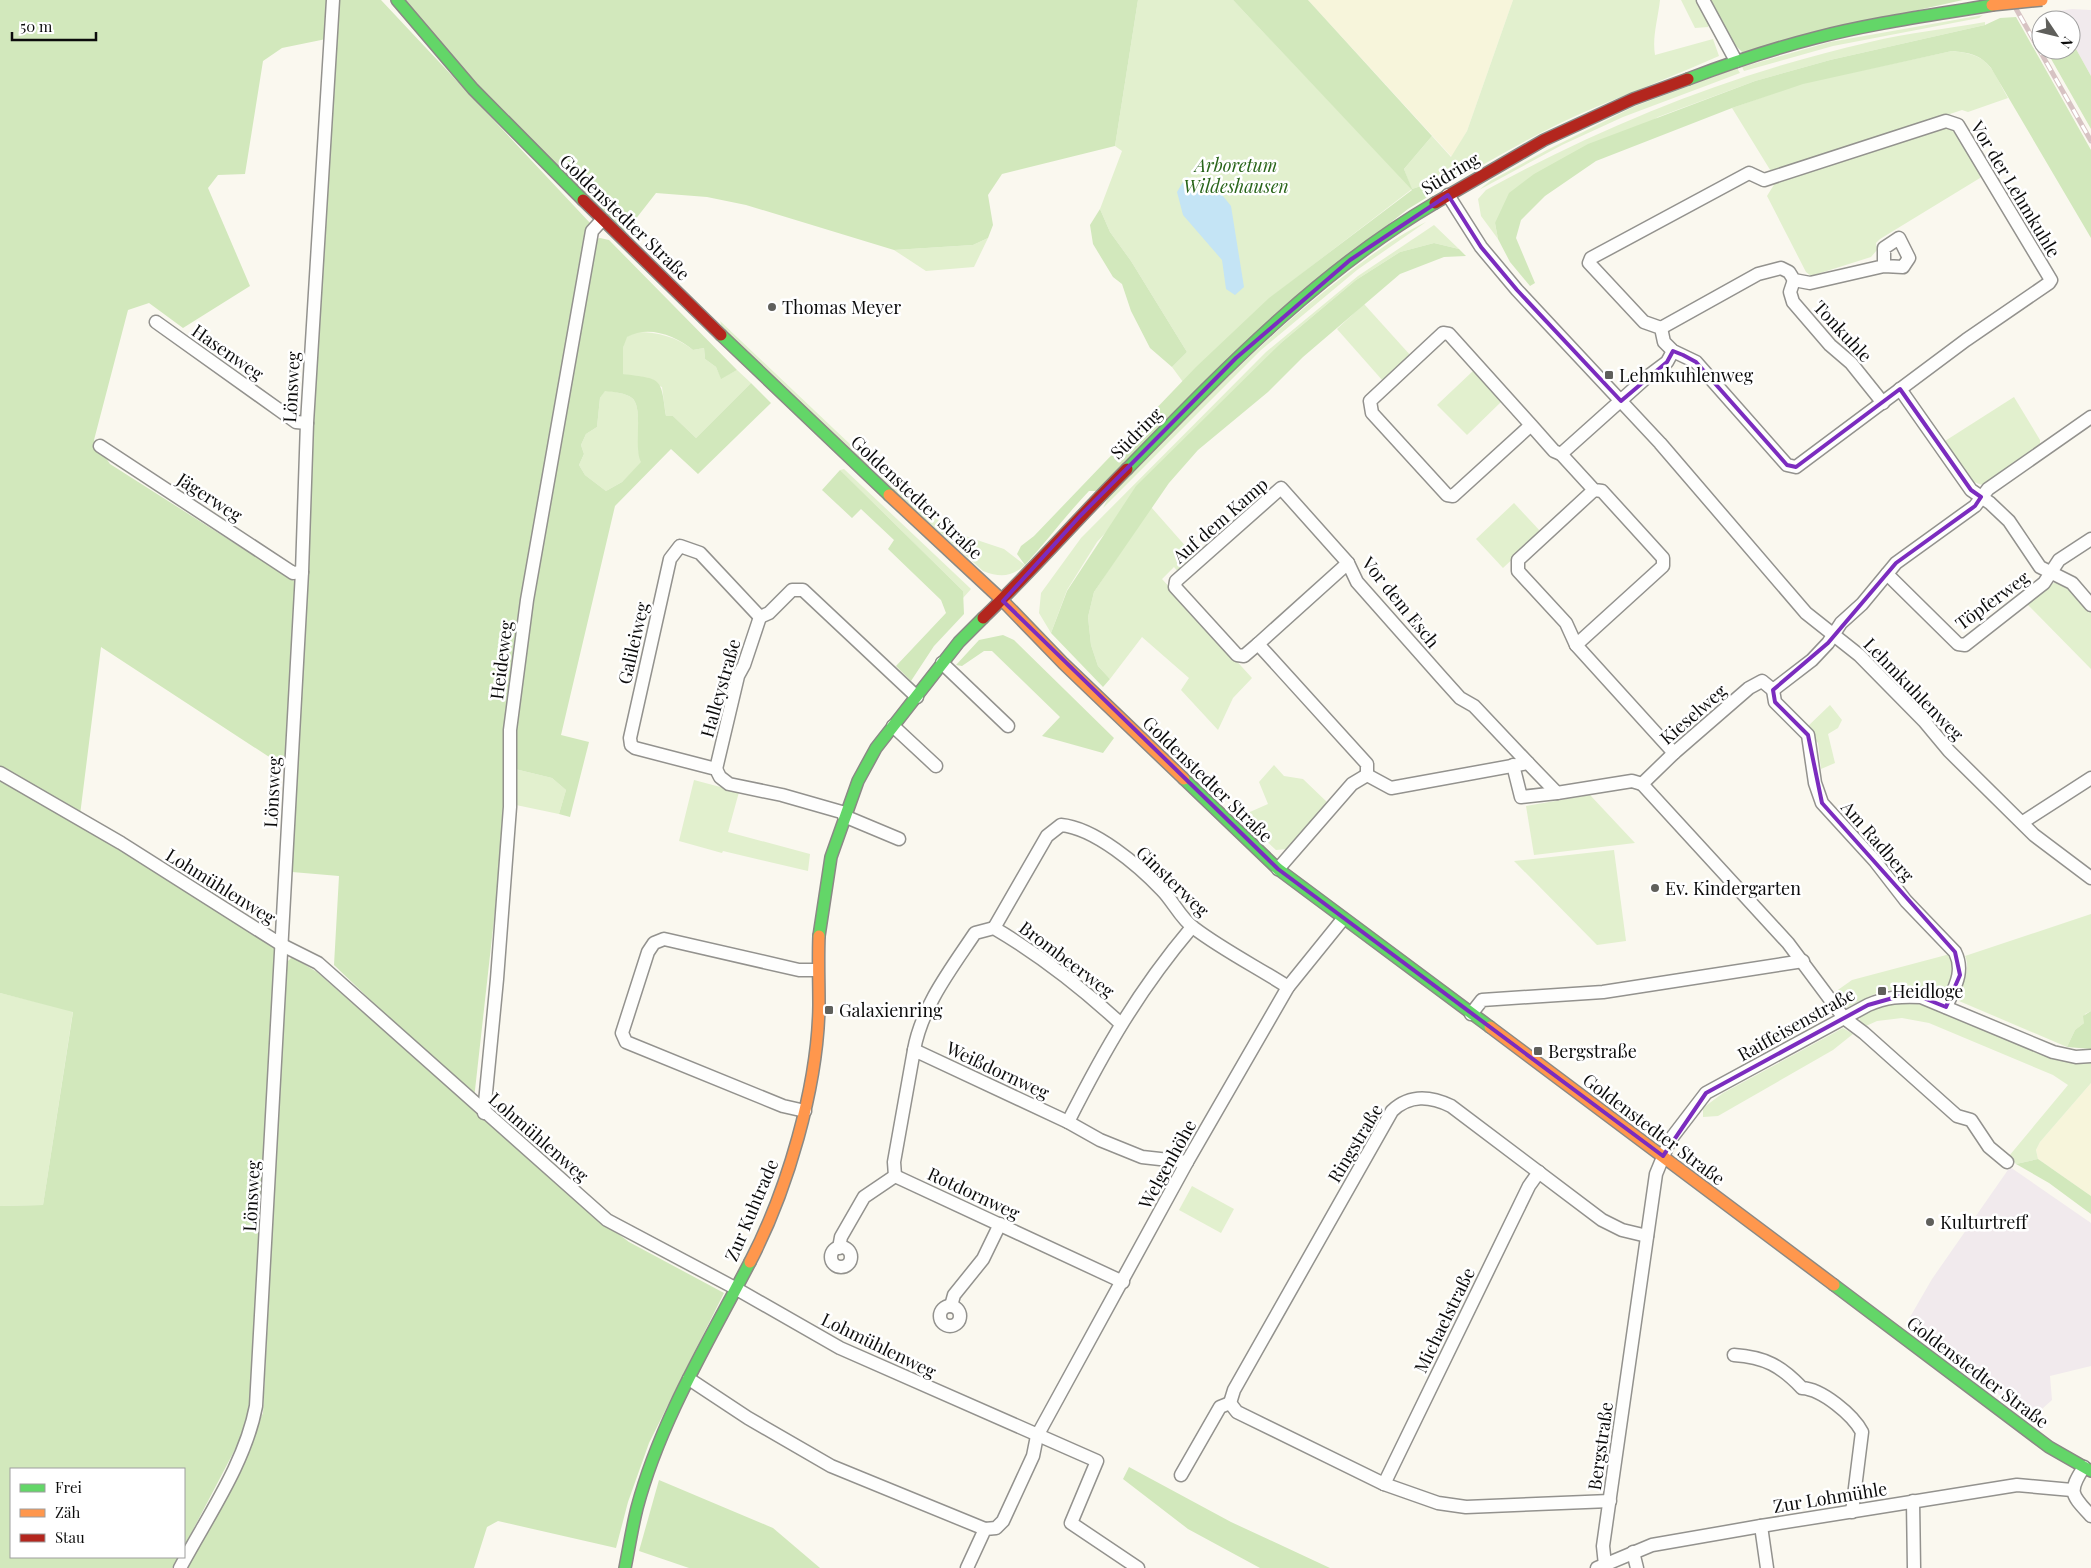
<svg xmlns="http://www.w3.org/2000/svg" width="2091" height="1568" font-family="'Playfair Display',serif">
  <rect width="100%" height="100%" fill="#faf8ef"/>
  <!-- industrial -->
  <g fill="#f1eaed">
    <polygon points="2072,9 2091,10 2091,76 2071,40 2071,20 2060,20 2057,15 2058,11"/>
    <polygon points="2010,1167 2091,1223 2091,1366 2050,1376 2052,1400 2031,1419 1906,1324 1932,1279"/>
  </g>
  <!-- farmland -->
  <g fill="#f7f5db">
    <polygon points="1308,0 1513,0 1467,131 1452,157"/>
    <polygon points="2091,1083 2091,1196 2038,1159 2036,1150 2040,1142"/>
  </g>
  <!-- green -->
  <g fill="#e2f0ce">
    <path d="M 1138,0 L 1233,0 L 1411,188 L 1404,169 L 1432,136 L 1451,157 L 1467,131 L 1513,0 L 1660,0 C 1658,19 1652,37 1655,55 L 1713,39 L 1719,56 C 1678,74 1637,90 1596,107 C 1539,131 1487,162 1434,193 L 1427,184 L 1412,189 L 1270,298 L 1183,382 L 1172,367 L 1187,352 L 1131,261 L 1110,232 L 1100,209 L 1122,151 L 1115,146 Z"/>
    <polygon points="1681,0 1696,0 1709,23 1708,27 1695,28"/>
    <polygon points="1983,15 1979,18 1833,46 1744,71 1742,67 1830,42"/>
    <path d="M 1985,22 L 1985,25 L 1830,60 L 1755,81 L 1658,117 L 1495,223 L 1498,239 L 1481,216 L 1478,199 L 1486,190 C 1608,123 1734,73 1870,42 C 1907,33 1947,29 1985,22 Z"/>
    <path d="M 1952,51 C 1990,54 1991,68 2008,98 L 1968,112 L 1962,110 L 1772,173 L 1732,108 L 1803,83 Z"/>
    <polygon points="1737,68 1740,73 1623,117 1562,145 1479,190 1490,181 1547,150 1633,107"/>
    <polygon points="1947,126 1952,129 1981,175 1980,178 1880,239 1876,243 1877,250 1871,257 1811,276 1806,272 1767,196 1775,183"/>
    <path d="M 1426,222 L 1357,270 L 1261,350 L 1103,508 L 1110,494 C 1185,420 1257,343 1340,279 C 1367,258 1396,236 1426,222 Z"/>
    <polygon points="1434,225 1459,249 1434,243 1400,252 1356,280 1282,342 1097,542 1067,590 1051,633 1039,613 1041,593 1081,538 1266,352 1358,276"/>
    <polygon points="988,238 974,267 926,271 894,250 973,245"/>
    <polygon points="1364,304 1411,356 1383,381 1337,329"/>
    <polygon points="720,321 872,465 866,466 722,328"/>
    <path d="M 637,332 C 658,332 677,337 693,350 L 704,348 L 705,359 L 716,367 L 721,378 L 737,370 L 751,383 L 696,438 L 673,416 L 666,417 L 662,387 L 623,374 L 623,348 L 626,337 Z"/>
    <polygon points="1473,371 1502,401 1467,435 1437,405"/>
    <path d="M 605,390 C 613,392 626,393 632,398 C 644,408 633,447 642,462 L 622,482 L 606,491 L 585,475 L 579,465 L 584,454 L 581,445 L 586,434 L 597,427 L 600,398 Z"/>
    <polygon points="2014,397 2040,440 2040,444 1982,485 1974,482 1945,441"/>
    <polygon points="844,469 971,589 963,598 963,591 840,470"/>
    <path d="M 881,476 L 915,507 L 968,537 L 1004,549 L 1025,565 C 1011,577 1001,578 983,571 L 883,482 Z"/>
    <polygon points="1514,503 1541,532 1503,568 1476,539"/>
    <polygon points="1151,507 1196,558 1179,573 1174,567 1162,579 1252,678 1233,698 1218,730 1181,690 1189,678 1142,637 1110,679 1098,666 1091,645 1088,617 1094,592"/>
    <polygon points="2057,582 2072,588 2091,613 2091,669 2027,604 2051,584"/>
    <polygon points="1830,705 1842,720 1838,728 1828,734 1835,763 1821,769 1818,743 1806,728"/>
    <polygon points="1274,765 1284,776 1303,779 1328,803 1287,849 1276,850 1233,810 1237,806 1243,815 1268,804 1259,782"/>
    <polygon points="515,769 552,778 566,790 559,814 516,805"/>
    <polygon points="694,780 739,792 728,832 810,854 808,871 723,851 722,853 679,841"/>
    <polygon points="1590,795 1635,843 1534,855 1526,806"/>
    <polygon points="1614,850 1626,941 1597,945 1514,861"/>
    <path d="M 2091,914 L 2091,1011 L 2085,1014 L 2084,1023 L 2075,1030 L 2067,1047 L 1959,1001 L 1957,997 C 1963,985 1971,969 1965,956 Z"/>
    <polygon points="1950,954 1957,967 1944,997 1919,989 1883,990 1846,1008 1834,998 1835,992 1852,980"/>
    <polygon points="0,993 73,1011 43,1205 0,1206"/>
    <polygon points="1900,1002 1926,1005 2091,1062 2091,1083 2040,1142 2036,1150 2038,1159 2016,1164 2009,1156 2068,1085 2053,1075 1929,1023 1902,1018 1877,1021 1866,1026 1859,1024 1860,1016 1881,1005"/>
    <polygon points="1843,1028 1853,1034 1833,1050 1718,1116 1703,1117 1703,1108 1723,1093"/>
    <polygon points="1192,1186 1234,1209 1221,1233 1179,1210"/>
  </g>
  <!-- forest -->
  <g fill="#d2e8bc" fill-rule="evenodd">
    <polygon points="0,0 328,0 326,39 282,48 263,61 245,174 218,175 208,188 250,286 183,328 149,303 128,310 94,440 110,464 297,583 286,768 101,647 80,815 0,766"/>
    <polygon points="336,0 381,0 591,224 525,600 507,803 474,1099 334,965 339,876 292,872 305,576"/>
    <polygon points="403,0 1138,0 1115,146 1002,174 988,195 993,225 988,238 973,245 894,250 746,205 707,197 656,193 624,234 478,88"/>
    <path d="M 1233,0 L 1308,0 L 1432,136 L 1404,169 L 1412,189 L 1427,184 L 1434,193 L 1408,209 L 1308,287 L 1096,491 L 1089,491 C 1066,515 1047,541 1025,565 L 1017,554 L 1021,546 L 1034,536 L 1196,367 L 1269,298 L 1412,190 Z"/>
    <polygon points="1711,0 1963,0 1833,29 1743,53 1735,45"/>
    <path d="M 2016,17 L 2091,150 L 2091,238 L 1991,68 C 1980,54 1969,53 1952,51 L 1803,84 L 1732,108 L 1596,161 L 1545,196 L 1521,220 L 1516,238 L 1535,283 L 1530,286 L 1510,262 L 1498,239 L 1495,223 L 1509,193 L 1534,174 L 1588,144 L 1755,81 L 1830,60 L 1985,25 L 2000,18 Z"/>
    <polygon points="2071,40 2091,76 2091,129 2046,50 2071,50"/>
    <polygon points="1100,209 1110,232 1131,261 1187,352 1172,367 1150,348 1131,311 1122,284 1113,277 1093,244 1090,225"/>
    <path d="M 600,238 L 609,240 L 737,370 L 721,379 L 716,367 L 705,359 L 704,348 L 693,350 C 675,335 648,325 627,337 L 623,348 L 623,374 C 662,379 661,377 666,416 L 673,416 L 696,438 L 751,383 L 771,403 L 698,474 L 671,449 L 615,506 L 561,735 L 589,742 L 570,817 L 559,814 L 566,790 L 552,778 L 515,769 L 514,732 L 519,682 L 593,240 ZM 605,391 C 613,392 626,393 632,398 C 644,408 633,447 641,462 L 622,482 L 606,491 L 585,475 L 579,465 L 584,454 L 581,445 L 586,434 L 597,427 L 600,398 Z"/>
    <polygon points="1434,243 1459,249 1466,256 1444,257 1400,274 1303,357 1268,392 1198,450 1169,483 1094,592 1088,617 1091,645 1098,666 1110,679 1103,687 1051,633 1067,591 1136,486 1282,342 1356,280 1400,252"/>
    <polygon points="840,470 963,591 964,614 934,646 911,681 896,666 946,613 941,600 888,549 894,540 861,509 852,518 822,490"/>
    <polygon points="1003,635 1014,640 1114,738 1103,753 1042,736 1060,717 992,651 984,651 962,666 956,665 979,640"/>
    <polygon points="0,778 156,871 275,949 252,1399 242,1436 184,1547 184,1469 11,1469 11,1557 178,1557 172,1568 0,1568 0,1206 43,1205 73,1012 0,993"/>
    <polygon points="292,957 317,972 588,1211 629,1242 724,1293 649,1443 628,1502 616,1548 498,1521 487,1527 474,1568 184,1568 233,1478 263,1413 286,963"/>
    <polygon points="2091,1011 2091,1049 2067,1047 2075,1030 2084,1023 2083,1016"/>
    <polygon points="2038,1159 2091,1196 2091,1214 2049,1183 2016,1164"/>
    <polygon points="1129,1467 1231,1522 1330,1568 1260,1568 1188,1529 1123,1479"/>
    <polygon points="659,1480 773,1528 820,1568 689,1568 639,1551"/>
  </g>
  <!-- water -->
  <polygon fill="#c4e4f5" points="1186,177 1214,185 1231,206 1244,287 1235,295 1226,289 1222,260 1183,215 1177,192"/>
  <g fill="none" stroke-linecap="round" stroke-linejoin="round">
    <!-- street casing -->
    <g stroke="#93928e" stroke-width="15">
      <g id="street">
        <polyline points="1703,0 1736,61"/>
        <polygon points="1946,121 1958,125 2051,280 2049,283 1966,340 1796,467 1787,465 1696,362 1673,351 1664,342 1661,328 1644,322 1589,263 1591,258 1749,173 1764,180"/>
        <polyline points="1448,195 1481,247 1517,290 1660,443 1806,613 1859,655 1924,721 1949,751 2034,835 2091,878"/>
        <polyline points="1794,280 1790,292 1793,302 1830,345 1851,363 1883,403"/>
        <polyline points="156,322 296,422 307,423"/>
        <polyline points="1661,328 1758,274 1781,268 1789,272 1794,280 1810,283 1884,266 1903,267 1909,258 1899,238 1884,248 1884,266"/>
        <polyline points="1900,389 1971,490 1990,503 2009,521 2040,567 2072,583 2091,605"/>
        <polyline points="1531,425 1449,334 1443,333 1370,401 1372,413 1447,495 1453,496 1531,425 1554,451 1561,454 1647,377 1667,362 1673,351"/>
        <polyline points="100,446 293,573 302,572"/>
        <polyline points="1561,454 1594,490 1602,491 1663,558 1663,566 1576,645"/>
        <polyline points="1594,490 1518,560 1518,571 1566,623 1576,645 1674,753"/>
        <polyline points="1887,574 1958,644 1965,645 2044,583 2059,560 2091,539"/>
        <polyline points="1258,644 1244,656 1237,655 1175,587 1176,581 1281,488 1348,563"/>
        <polyline points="942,663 1008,726"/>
        <path d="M 1773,690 L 1775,702 L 1808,735 L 1815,783 L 1822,803 L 1875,861 L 1906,901 L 1955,952 C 1965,972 1954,988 1946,1007"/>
        <polyline points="893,726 936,766"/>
        <polyline points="1513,765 1521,797 1557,793"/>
        <polyline points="716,769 738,676 744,665 760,617"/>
        <polyline points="0,773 121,843 282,945 318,963 607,1220 735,1288 840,1348 1097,1461 1071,1523 1138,1568"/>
        <polyline points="1367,775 1367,764 1258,644 1348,563 1357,582 1442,678 1460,698 1474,706 1528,763"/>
        <polyline points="1642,784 1674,753 1749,688 1762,681 1773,690 1812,660 1828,643 1841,623 1862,604 1896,563 1975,506 1988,489 2091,417"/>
        <polyline points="1642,784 1788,943 1844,1018 1864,1033 1957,1116 1971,1120 1989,1147 2007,1162"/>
        <polyline points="845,813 782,795 729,784 720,777 716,769 635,748 631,745 630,738 670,559 680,546 700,553 760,617 769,613 792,590 803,590 917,697"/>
        <polyline points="844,816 899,839"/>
        <polyline points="2023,822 2091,778"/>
        <polyline points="1278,869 1352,784 1367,775 1391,788 1528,763 1557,793 1632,781 1642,784"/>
        <path d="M 994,928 L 1047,836 L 1061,825 C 1095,828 1139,866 1162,890 C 1173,901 1181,919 1194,928 C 1223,950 1257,967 1288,987"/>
        <polyline points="1471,1014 1482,1000 1603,992 1803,961"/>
        <path d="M 914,1050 C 922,1006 951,969 975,933 L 994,928 C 1040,955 1081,987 1120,1023"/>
        <polyline points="805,1111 783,1106 626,1042 622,1033 648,952 654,943 664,939 799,970 817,970"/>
        <polyline points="484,1113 497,979 510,807 510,730 527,600 592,231 602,220"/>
        <path d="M 1068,1122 C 1105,1049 1138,991 1192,927"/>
        <polyline points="895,1176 894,1162 914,1050 1068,1122 1100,1140 1142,1157 1187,1162"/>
        <circle cx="841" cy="1257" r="10"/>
        <polyline points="839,1248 841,1237 864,1197 895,1176 1123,1282"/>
        <polyline points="951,1306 954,1295 983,1259 1000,1224"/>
        <circle cx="950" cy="1316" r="10"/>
        <path d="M 1734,1355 C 1765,1357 1781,1366 1802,1388 C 1822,1389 1853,1415 1862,1432 L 1852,1512"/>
        <polyline points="689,1379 748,1418 831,1466 985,1529"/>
        <path d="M 1230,1403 L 1234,1390 L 1392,1111 C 1410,1094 1430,1096 1451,1106 L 1602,1220 L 1622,1230 L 1647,1236"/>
        <polyline points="1230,1403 1237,1412 1384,1484 1438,1503 1466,1507 1610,1501"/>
        <path d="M 2084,1467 C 2067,1493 2072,1495 2091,1516"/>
        <polyline points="1181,1475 1220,1407 1230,1403"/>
        <polyline points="1384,1484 1529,1186 1539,1172"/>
        <polyline points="1913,1501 1914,1568"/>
        <polyline points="1761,1526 1767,1568"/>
        <polyline points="1633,1552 1637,1568"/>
        <path d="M 1605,1565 L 1603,1546 L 1656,1174 L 1670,1140 L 1706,1093 L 1868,1005 C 1886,997 1901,996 1921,997 L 2053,1052 L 2076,1057 L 2091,1056"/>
        <path d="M 180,1568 C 207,1517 245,1464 256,1406 L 302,572 L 307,423 L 333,0"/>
        <polyline points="967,1568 985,1529 996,1528 1003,1521 1033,1456 1037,1436 1187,1162 1288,987 1343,919"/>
        <polyline points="1597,1568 1652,1545 1761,1526 2017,1485 2072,1490"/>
      </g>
    </g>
    <!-- fast casing -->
    <g stroke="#8a8985" stroke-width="14">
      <g id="fast">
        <polyline points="397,0 473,89 583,200"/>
        <path d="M 1688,79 C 1730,63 1772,49 1815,38 C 1873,23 1933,15 1992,5"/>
        <polyline points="721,335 889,495"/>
        <path d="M 1127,469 C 1222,372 1317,272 1435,203"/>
        <polyline points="1184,779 1278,869 1490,1027"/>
        <polyline points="819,936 831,857 858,781 876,748 959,642 983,618"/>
        <polyline points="1834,1285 2049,1447 2091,1471"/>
        <path d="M 625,1568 C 629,1548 632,1528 637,1508 C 660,1421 709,1341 750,1262"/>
      </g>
    </g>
    <!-- slow casing -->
    <g stroke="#8a8985" stroke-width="14">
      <g id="slow">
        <polyline points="889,495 1003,601 1063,663 1184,779"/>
        <polyline points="1490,1027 1834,1285"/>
        <path d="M 750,1262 C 787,1191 818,1087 819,1005 C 819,982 818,960 819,936"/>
      </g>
    </g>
    <!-- jam casing -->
    <g stroke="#8a8985" stroke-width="14">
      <g id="jam">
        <polyline points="583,200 721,335"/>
        <polyline points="1435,203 1544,140 1633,99 1688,79"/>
        <path d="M 983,618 C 1033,570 1078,518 1127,469"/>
      </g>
    </g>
    <!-- street -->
    <use href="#street" stroke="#fefefd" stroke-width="12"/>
    <!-- fast -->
    <use href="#fast" stroke="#63d668" stroke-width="11"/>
    <!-- slow -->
    <use href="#slow" stroke="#ff974d" stroke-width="11"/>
    <!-- jam -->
    <use href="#jam" stroke="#b3261e" stroke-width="11"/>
    <!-- rail casing -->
    <g stroke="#d7c3c3" stroke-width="5">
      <polyline id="rail" points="2011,0 2091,141"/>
    </g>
    <!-- rail -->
    <use href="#rail" stroke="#fff" stroke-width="3" stroke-dasharray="9" stroke-linecap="butt"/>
    <!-- slow-bridge casing -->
    <g stroke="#8a8985" stroke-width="14" stroke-linecap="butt">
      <polyline id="slow-bridge" points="1992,5 2042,0"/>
    </g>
    <!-- slow-bridge -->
    <use href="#slow-bridge" stroke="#ff974d" stroke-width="11"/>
  </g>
  <!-- marked area -->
  <path fill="none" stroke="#7b2cbf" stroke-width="4" stroke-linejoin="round" d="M 1448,195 L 1481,247 L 1517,290 L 1621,401 L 1667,362 L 1673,351 L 1683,355 L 1696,362 L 1787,465 L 1796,467 L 1900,389 L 1971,490 L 1981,497 L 1975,506 L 1896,563 L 1828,643 L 1773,690 L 1775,702 L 1808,735 L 1822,803 L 1955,952 L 1960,975 L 1946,1007 L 1921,997 L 1900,996 L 1868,1005 L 1706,1093 L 1663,1156 L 1278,869 L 1003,601 L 1080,516 L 1236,358 L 1350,260 Z"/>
  <!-- markers -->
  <g fill="#5f5f5b" stroke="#fff" stroke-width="2">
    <circle cx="772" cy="307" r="5"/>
    <rect x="1604" y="370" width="10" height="10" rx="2.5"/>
    <circle cx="1655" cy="888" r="5"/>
    <rect x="1877" y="986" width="10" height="10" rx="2.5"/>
    <rect x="824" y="1005" width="10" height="10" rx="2.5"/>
    <rect x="1533" y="1046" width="10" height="10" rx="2.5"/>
    <circle cx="1930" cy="1222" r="5"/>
  </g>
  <g text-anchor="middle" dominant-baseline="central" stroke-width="5" stroke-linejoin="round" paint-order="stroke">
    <!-- park labels -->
    <g font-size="18" font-style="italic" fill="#29651a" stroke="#fff">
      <text x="1236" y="165">Arboretum<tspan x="1236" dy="21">Wildeshausen</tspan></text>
    </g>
    <!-- street labels -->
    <g font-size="18" fill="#0c0c0c" stroke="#fff">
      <text transform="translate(1450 173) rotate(-31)">Südring</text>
      <text transform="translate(2016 189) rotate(59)">Vor der Lehmkuhle</text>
      <text transform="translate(625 217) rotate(44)">Goldenstedter Straße</text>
      <text transform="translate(1843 331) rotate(47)">Tonkuhle</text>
      <text transform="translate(228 352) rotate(35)">Hasenweg</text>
      <text transform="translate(291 387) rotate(-87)">Lönsweg</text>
      <text transform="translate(1136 433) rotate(-45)">Südring</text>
      <text transform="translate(210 497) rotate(33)">Jägerweg</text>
      <text transform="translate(917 497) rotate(43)">Goldenstedter Straße</text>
      <text transform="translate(1220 520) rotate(-41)">Auf dem Kamp</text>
      <text transform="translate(1992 600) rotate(-36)">Töpferweg</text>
      <text transform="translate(1401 602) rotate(51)">Vor dem Esch</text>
      <text transform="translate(633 643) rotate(-77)">Galileiweg</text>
      <text transform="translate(501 660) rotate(-83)">Heideweg</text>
      <text transform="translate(720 688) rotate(-74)">Halleystraße</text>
      <text transform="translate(1914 689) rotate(46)">Lehmkuhlenweg</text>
      <text transform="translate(1693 714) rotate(-41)">Kieselweg</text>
      <text transform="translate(1208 779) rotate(44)">Goldenstedter Straße</text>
      <text transform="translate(272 792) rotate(-87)">Lönsweg</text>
      <text transform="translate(1878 841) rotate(49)">Am Radberg</text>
      <text transform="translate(1173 881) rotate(44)">Ginsterweg</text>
      <text transform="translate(221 886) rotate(32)">Lohmühlenweg</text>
      <text transform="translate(1067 959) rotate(37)">Brombeerweg</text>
      <text transform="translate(1796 1024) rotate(-29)">Raiffeisenstraße</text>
      <text transform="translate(998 1070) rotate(25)">Weißdornweg</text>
      <text transform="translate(1654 1129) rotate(37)">Goldenstedter Straße</text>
      <text transform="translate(539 1137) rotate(41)">Lohmühlenweg</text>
      <text transform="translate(1355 1143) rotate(-59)">Ringstraße</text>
      <text transform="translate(1167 1164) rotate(-61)">Welgenhöhe</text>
      <text transform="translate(974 1193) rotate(25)">Rotdornweg</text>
      <text transform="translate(251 1196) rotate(-87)">Lönsweg</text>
      <text transform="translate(751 1210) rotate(-67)">Zur Kuhtrade</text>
      <text transform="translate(1444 1320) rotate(-64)">Michaelstraße</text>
      <text transform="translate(879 1345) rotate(26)">Lohmühlenweg</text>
      <text transform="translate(1978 1372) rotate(37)">Goldenstedter Straße</text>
      <text transform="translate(1600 1446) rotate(-82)">Bergstraße</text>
      <text transform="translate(1830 1497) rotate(-9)">Zur Lohmühle</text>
    </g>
    <!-- poi labels -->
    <g font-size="18" fill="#0c0c0c" stroke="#fff" text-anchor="start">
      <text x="782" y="307">Thomas Meyer</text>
      <text x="1619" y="375">Lehmkuhlenweg</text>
      <text x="1665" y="888">Ev. Kindergarten</text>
      <text x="1892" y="991">Heidloge</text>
      <text x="839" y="1010">Galaxienring</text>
      <text x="1548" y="1051">Bergstraße</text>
      <text x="1940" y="1222">Kulturtreff</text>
    </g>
  </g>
  <!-- legend -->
  <rect x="10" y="1468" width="175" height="90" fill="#ffffff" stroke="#9e9e9e"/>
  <rect x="20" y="1484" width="25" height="8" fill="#63d668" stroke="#9e9e9e"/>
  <text x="55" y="1493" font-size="15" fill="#0c0c0c">Frei</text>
  <rect x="20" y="1509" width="25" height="8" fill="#ff974d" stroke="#9e9e9e"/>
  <text x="55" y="1518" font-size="15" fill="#0c0c0c">Zäh</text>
  <rect x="20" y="1534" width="25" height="8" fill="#b3261e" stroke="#9e9e9e"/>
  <text x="55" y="1543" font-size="15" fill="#0c0c0c">Stau</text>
  <!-- north arrow -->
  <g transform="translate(2056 35) rotate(125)"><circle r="24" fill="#ffffff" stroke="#9e9e9e"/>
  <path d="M0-4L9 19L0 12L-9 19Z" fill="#5f5f5b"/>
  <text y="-8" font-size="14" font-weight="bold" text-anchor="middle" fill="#0c0c0c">N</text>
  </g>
  <!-- scale -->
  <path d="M12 32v8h84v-8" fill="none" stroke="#0c0c0c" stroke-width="2.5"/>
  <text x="20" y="32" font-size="15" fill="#0c0c0c" stroke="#ffffff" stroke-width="4" paint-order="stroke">50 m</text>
</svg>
